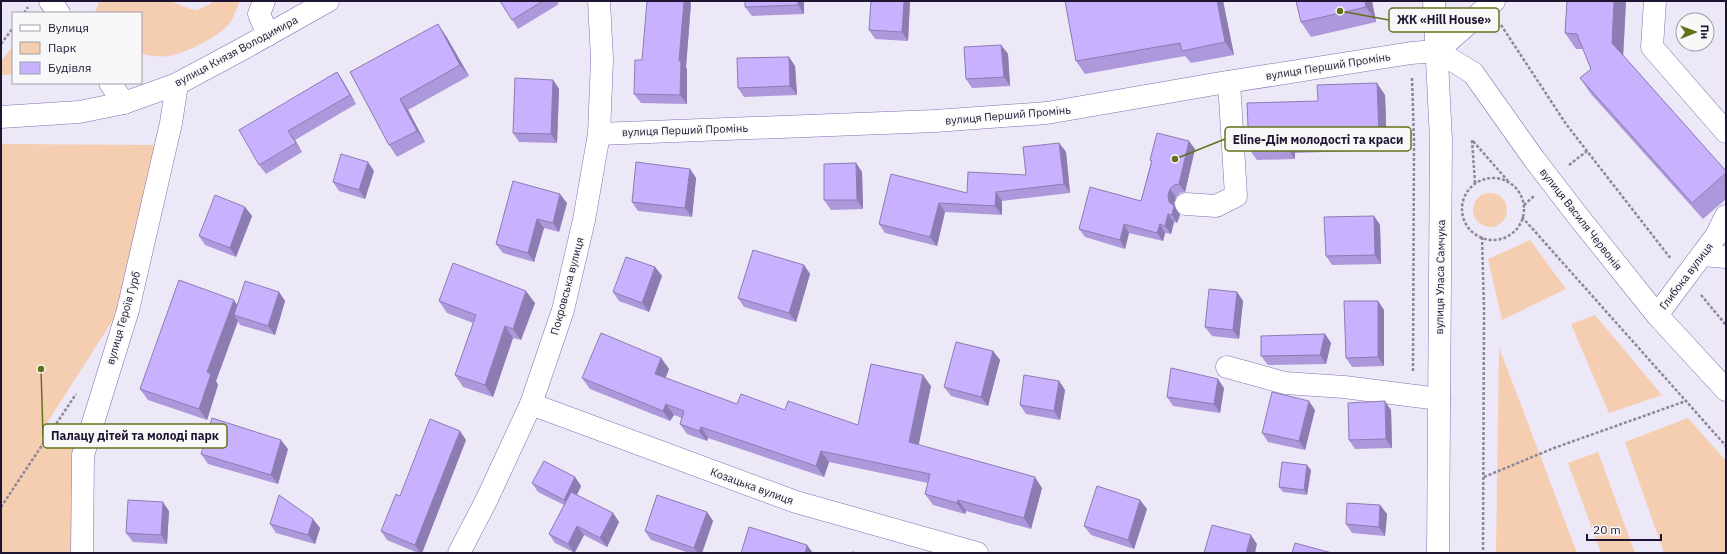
<svg xmlns="http://www.w3.org/2000/svg" width="1727" height="554" font-family="'IBM Plex Sans',sans-serif">
  <rect width="100%" height="100%" fill="#ece8f8"/>
  <!-- green -->
  <g fill="#f5cdb0">
    <path d="M 99,1 L 170,1 L 190,9 L 197,10 L 210,4 L 213,1 L 240,1 C 237,8 234,17 229,24 C 218,37 186,53 169,56 C 160,57 150,56 141,54 L 141,13 L 95,13 Z"/>
    <polygon points="13,46 13,74 1,75 1,61"/>
    <polygon points="1,144 155,145 118,312 45,426 75,435 76,553 1,553"/>
    <circle cx="1490" cy="210" r="17"/>
    <polygon points="1530,240 1566,289 1502,320 1488,259"/>
    <polygon points="1595,315 1662,395 1609,413 1571,324"/>
    <polygon points="1499,347 1577,553 1496,553"/>
    <polygon points="1688,418 1726,461 1726,553 1664,553 1625,442"/>
    <polygon points="1598,452 1635,553 1601,553 1568,463"/>
  </g>
  <g fill="none" stroke-linecap="round" stroke-linejoin="round">
    <!-- minor casing -->
    <g stroke="#846db4" stroke-width="23">
      <g id="minor">
        <polyline points="50,1 59,13"/>
        <polyline points="264,1 259,14 268,35"/>
        <polyline points="1655,1 1652,47 1726,132"/>
        <polyline points="1437,51 1473,73 1534,159 1577,215 1657,315 1726,390"/>
        <polyline points="1437,51 1494,1"/>
        <polyline points="110,83 124,103"/>
        <polyline points="1,117 79,112 124,103 177,84 246,47 328,1"/>
        <polyline points="599,134 935,121 1047,113 1215,84 1411,53 1437,51"/>
        <polyline points="1186,204 1216,206 1236,196 1229,82"/>
        <polyline points="1702,255 1726,257"/>
        <polyline points="1657,315 1716,236 1726,216"/>
        <polyline points="1227,367 1285,383 1344,387 1439,399"/>
        <polyline points="531,404 796,502 977,553"/>
        <polyline points="82,553 83,455 128,310 171,123 177,84"/>
        <polyline points="459,553 487,499 531,404 563,310 584,220 599,134 602,59 599,1"/>
      </g>
    </g>
    <!-- major casing -->
    <g stroke="#846db4" stroke-width="23">
      <polyline id="major" points="1434,1 1441,140 1438,553"/>
    </g>
    <!-- path -->
    <g stroke="#8c859b" stroke-width="2.5" stroke-dasharray="3 2" stroke-linecap="butt">
      <polyline points="24,13 28,7"/>
      <polyline points="1501,25 1566,124 1671,259"/>
      <polyline points="1,44 13,28"/>
      <polyline points="1412,78 1414,140 1413,373"/>
      <polyline points="1569,165 1587,151"/>
      <circle cx="1493" cy="209" r="31"/>
      <polyline points="1475,183 1472,140 1508,181"/>
      <polyline points="1524,205 1534,196"/>
      <polyline points="1522,217 1726,446"/>
      <polyline points="1482,237 1484,309 1483,553"/>
      <polyline points="1701,295 1726,325"/>
      <polyline points="1484,477 1554,448 1686,401"/>
      <polyline points="1,507 76,394"/>
    </g>
    <!-- minor -->
    <use href="#minor" stroke="#fff" stroke-width="22"/>
    <!-- major -->
    <use href="#major" stroke="#fff" stroke-width="22"/>
  </g>
  <!-- wall -->
  <g fill="#ac98da">
    <polygon points="500,1 557,1 559,4 518,29"/>
    <polygon points="745,1 804,1 804,14 752,16 745,7"/>
    <polygon points="910,1 908,41 875,39 869,30"/>
    <polygon points="1065,1 1223,1 1234,55 1191,63 1185,56 1085,74 1076,61"/>
    <polygon points="1372,1 1376,22 1311,37 1301,22"/>
    <polygon points="1567,1 1626,1 1623,55 1726,171 1726,199 1703,219 1591,94 1580,78 1591,69 1583,49 1576,49 1565,33"/>
    <polygon points="691,3 686,67 687,70 687,104 641,103 634,94 642,60"/>
    <polygon points="446,36 469,76 408,110 425,142 397,157 389,145 350,72"/>
    <polygon points="1001,45 1008,54 1010,86 972,88 966,79"/>
    <polygon points="789,57 795,66 797,95 744,97 738,88"/>
    <polygon points="337,72 343,81 356,104 295,140 302,152 266,174 259,165"/>
    <polygon points="553,80 559,89 557,143 519,142 513,133"/>
    <polygon points="1385,95 1387,150 1295,153 1295,159 1257,160 1249,149 1318,101"/>
    <polygon points="1059,143 1066,152 1070,193 1002,201 1002,215 945,212 937,246 885,233 879,224 967,193 1026,175"/>
    <polygon points="1195,149 1185,192 1180,193 1176,197 1174,203 1175,207 1180,215 1177,223 1174,222 1171,234 1165,233 1163,241 1129,233 1125,249 1085,237 1079,229 1141,201 1151,162 1150,160"/>
    <polygon points="856,163 862,172 863,209 831,210 824,200"/>
    <polygon points="690,169 696,178 692,217 638,211 632,202"/>
    <polygon points="374,171 365,199 339,191 333,182"/>
    <polygon points="513,181 567,203 559,232 544,228 534,262 503,253 496,244"/>
    <polygon points="245,207 252,216 236,257 205,245 199,236"/>
    <polygon points="1374,216 1380,225 1381,264 1332,265 1326,256"/>
    <polygon points="804,265 810,274 796,322 744,307 738,298"/>
    <polygon points="655,267 662,276 649,312 619,301 613,292"/>
    <polygon points="279,292 285,301 275,335 240,325 238,321 216,381 218,385 207,420 148,400 140,389 237,305"/>
    <polygon points="1237,292 1243,301 1239,339 1212,336 1205,327"/>
    <polygon points="439,301 535,303 521,340 513,338 493,397 463,387 455,375 473,323 447,313"/>
    <polygon points="1378,301 1384,310 1384,366 1352,367 1346,358"/>
    <polygon points="1325,334 1331,343 1326,364 1268,365 1261,356"/>
    <polygon points="993,351 1000,360 988,406 951,396 944,387"/>
    <polygon points="661,358 669,369 665,378 737,404 785,410 858,425 931,386 918,445 1042,488 1031,529 966,511 965,514 933,505 925,494 928,483 829,462 824,477 708,438 707,441 687,434 680,424 682,418 674,415 670,421 590,389 582,378"/>
    <polygon points="1059,381 1065,390 1060,420 1026,414 1020,405"/>
    <polygon points="1224,388 1220,413 1173,406 1167,397"/>
    <polygon points="1315,410 1305,450 1268,442 1262,433"/>
    <polygon points="1391,410 1392,448 1355,449 1349,440"/>
    <polygon points="466,440 422,553 418,553 387,540 381,531 400,496"/>
    <polygon points="288,449 278,484 208,464 201,454"/>
    <polygon points="1311,470 1307,495 1283,492 1279,487"/>
    <polygon points="575,477 581,486 577,495 613,513 619,522 607,547 584,535 575,553 555,543 549,534 564,505 538,492 532,483"/>
    <polygon points="1380,505 1387,514 1385,536 1352,533 1346,524"/>
    <polygon points="1147,509 1134,549 1091,535 1084,526"/>
    <polygon points="169,511 167,544 133,542 126,533"/>
    <polygon points="707,512 713,521 702,553 689,553 651,540 645,531"/>
    <polygon points="270,524 320,528 315,544 276,533"/>
  </g>
  <!-- shaded-wall -->
  <g fill="#8c7cb2">
    <polygon points="684,1 689,1 691,3 686,67 687,70 687,104 680,95 679,61"/>
    <polygon points="798,1 804,1 804,14 798,5"/>
    <polygon points="904,1 910,1 908,41 902,32"/>
    <polygon points="1217,1 1223,1 1234,55 1225,42"/>
    <polygon points="1365,1 1372,1 1376,22 1366,7"/>
    <polygon points="1614,1 1626,1 1623,59 1612,43"/>
    <polygon points="438,24 446,36 469,76 460,65"/>
    <polygon points="1001,45 1008,54 1010,86 1004,77"/>
    <polygon points="789,57 795,66 797,95 790,86"/>
    <polygon points="337,72 343,81 356,104 350,95"/>
    <polygon points="553,80 559,89 557,143 551,134"/>
    <polygon points="1377,83 1385,95 1387,150 1379,138"/>
    <polygon points="400,99 408,110 425,142 417,131"/>
    <polygon points="288,131 295,140 302,152"/>
    <polygon points="1189,141 1195,149 1185,192 1179,184"/>
    <polygon points="1287,142 1295,153 1295,159 1287,148"/>
    <polygon points="1059,143 1066,152 1070,193 1064,184"/>
    <polygon points="368,162 374,171 365,199 359,190"/>
    <polygon points="856,163 862,172 863,209 857,200"/>
    <polygon points="690,169 696,178 692,217 685,208"/>
    <polygon points="1170,189 1176,197 1174,203 1175,207 1180,215 1177,223 1172,215 1168,195"/>
    <polygon points="996,192 1002,201 1002,215 995,206"/>
    <polygon points="560,194 567,203 559,232 553,223"/>
    <polygon points="939,203 945,212 937,246 930,237"/>
    <polygon points="245,207 252,216 236,257 230,248"/>
    <polygon points="1168,214 1174,222 1171,234 1165,226"/>
    <polygon points="1374,216 1380,225 1381,264 1375,255"/>
    <polygon points="537,219 544,228 534,262 528,253"/>
    <polygon points="1124,224 1129,233 1125,249 1120,240"/>
    <polygon points="1160,224 1165,233 1163,241 1157,233"/>
    <polygon points="804,265 810,274 796,322 789,313"/>
    <polygon points="655,267 662,276 649,312 642,303"/>
    <polygon points="526,291 535,303 521,340 513,329"/>
    <polygon points="279,292 285,301 275,335 268,326"/>
    <polygon points="1237,292 1243,301 1239,339 1233,330"/>
    <polygon points="234,300 241,311 234,315 238,321 216,381 218,385 207,420 199,409 207,372"/>
    <polygon points="1378,301 1384,310 1384,366 1378,357"/>
    <polygon points="505,326 513,338 493,397 485,385"/>
    <polygon points="1325,334 1331,343 1326,364 1320,355"/>
    <polygon points="993,351 1000,360 988,406 981,397"/>
    <polygon points="661,358 669,369 663,385 655,374"/>
    <polygon points="923,375 931,386 917,453 909,442"/>
    <polygon points="1218,379 1224,388 1220,413 1214,404"/>
    <polygon points="1059,381 1065,390 1060,420 1054,411"/>
    <polygon points="1309,401 1315,410 1305,450 1299,441"/>
    <polygon points="1385,401 1391,410 1392,448 1386,439"/>
    <polygon points="666,404 674,415 670,421 663,411"/>
    <polygon points="701,427 708,438 707,441 699,431"/>
    <polygon points="460,431 466,440 422,553 420,553 415,545"/>
    <polygon points="281,440 288,449 278,484 271,475"/>
    <polygon points="821,451 829,462 824,477 816,466"/>
    <polygon points="1307,465 1311,470 1307,495 1304,490"/>
    <polygon points="575,477 581,486 570,509 564,500"/>
    <polygon points="1035,477 1042,488 1031,529 1024,518"/>
    <polygon points="958,500 966,511 965,514 957,503"/>
    <polygon points="1140,500 1147,509 1134,549 1128,540"/>
    <polygon points="163,502 169,511 167,544 161,535"/>
    <polygon points="1380,505 1387,514 1385,536 1379,527"/>
    <polygon points="707,512 713,521 702,553 698,553 694,548"/>
    <polygon points="613,513 619,522 607,547 600,538"/>
    <polygon points="313,519 320,528 315,544 308,535"/>
    <polygon points="577,526 584,535 574,553 568,544"/>
    <polygon points="1251,535 1257,544 1255,553 1246,553"/>
    <polygon points="807,545 813,553 805,553"/>
  </g>
  <!-- building -->
  <g fill="#c8b1fe" stroke="#8c7cb2">
    <polygon points="500,1 543,1 512,20"/>
    <polygon points="647,1 684,1 679,61 681,61 680,95 634,94 635,60 642,60"/>
    <polygon points="745,1 798,1 798,5 745,7"/>
    <polygon points="871,1 904,1 902,32 869,30"/>
    <polygon points="1065,1 1217,1 1225,42 1182,51 1180,43 1076,61"/>
    <polygon points="1296,1 1365,1 1366,7 1301,22"/>
    <polygon points="1567,1 1614,1 1612,43 1726,171 1726,173 1692,203 1580,78 1591,69 1577,34 1565,33"/>
    <polygon points="438,24 460,65 400,99 417,131 389,145 350,72"/>
    <polygon points="1001,45 1004,77 966,79 964,47"/>
    <polygon points="789,57 790,86 738,88 737,58"/>
    <polygon points="337,72 350,95 288,131 296,143 259,165 239,130"/>
    <polygon points="515,78 553,80 551,134 513,133"/>
    <polygon points="1377,83 1379,138 1287,142 1287,148 1249,149 1247,103 1318,101 1317,85"/>
    <polygon points="1157,133 1189,141 1179,184 1174,185 1170,189 1168,195 1169,202 1174,206 1172,215 1168,214 1165,226 1160,224 1157,233 1124,224 1120,240 1079,229 1090,187 1141,201 1152,161 1150,160"/>
    <polygon points="1059,143 1064,184 996,192 995,206 939,203 930,237 879,224 891,174 967,193 968,172 1026,175 1023,147"/>
    <polygon points="341,154 368,162 359,190 333,182"/>
    <polygon points="636,162 690,169 685,208 632,202"/>
    <polygon points="856,163 857,200 824,200 824,164"/>
    <polygon points="513,181 560,194 553,223 537,219 528,253 496,244"/>
    <polygon points="215,195 245,207 230,248 199,236"/>
    <polygon points="1374,216 1375,255 1326,256 1324,217"/>
    <polygon points="753,250 804,265 789,313 738,298"/>
    <polygon points="626,257 655,267 642,303 613,292"/>
    <polygon points="453,263 526,291 513,329 505,326 485,385 455,375 476,315 439,301"/>
    <polygon points="179,280 234,300 207,372 211,374 199,409 140,389"/>
    <polygon points="245,281 279,292 268,326 234,315"/>
    <polygon points="1209,289 1237,292 1233,330 1205,327"/>
    <polygon points="1344,301 1378,301 1378,357 1346,358"/>
    <polygon points="601,333 661,358 655,374 737,404 741,394 785,410 788,401 858,425 871,364 923,375 909,442 1035,477 1024,518 958,500 957,503 925,494 930,474 821,451 816,466 701,427 699,431 680,424 684,411 666,404 663,411 582,378"/>
    <polygon points="1325,334 1320,355 1261,356 1261,336"/>
    <polygon points="956,342 993,351 981,397 944,387"/>
    <polygon points="1171,368 1218,379 1214,404 1167,397"/>
    <polygon points="1024,375 1059,381 1054,411 1020,405"/>
    <polygon points="1272,392 1309,401 1299,441 1262,433"/>
    <polygon points="1385,401 1386,439 1349,440 1348,403"/>
    <polygon points="212,418 281,440 271,475 201,454"/>
    <polygon points="430,419 460,431 415,545 381,531 396,494 400,496"/>
    <polygon points="544,461 575,477 564,500 532,483"/>
    <polygon points="1282,462 1307,465 1304,490 1279,487"/>
    <polygon points="1097,486 1140,500 1128,540 1084,526"/>
    <polygon points="571,492 613,513 600,538 577,526 568,544 549,534"/>
    <polygon points="279,495 313,519 308,535 270,524"/>
    <polygon points="657,495 707,512 694,548 645,531"/>
    <polygon points="128,500 163,502 161,535 126,533"/>
    <polygon points="1347,503 1380,505 1379,527 1346,524"/>
    <polygon points="1212,525 1251,535 1246,553 1204,553"/>
    <polygon points="749,527 807,545 805,553 741,553"/>
    <polygon points="1295,543 1332,553 1292,553"/>
    <polygon points="852,552 859,553 852,553"/>
  </g>
  <g text-anchor="middle" dominant-baseline="central" stroke-width="3" stroke-linejoin="round" paint-order="stroke">
    <!-- street labels -->
    <g font-size="11" fill="#1f1532" stroke="#f8f8f8">
      <text transform="translate(236 51) rotate(-28)">вулиця Князя Володимира</text>
      <text transform="translate(1328 66) rotate(-9)">вулиця Перший Промінь</text>
      <text transform="translate(1008 115) rotate(-5)">вулиця Перший Промінь</text>
      <text transform="translate(685 130) rotate(-2)">вулиця Перший Промінь</text>
      <text transform="translate(1581 219) rotate(52)">вулиця Василя Червонія</text>
      <text transform="translate(1686 276) rotate(-53)">Глибока вулиця</text>
      <text transform="translate(1440 277) rotate(-89)">вулиця Уласа Самчука</text>
      <text transform="translate(567 286) rotate(-75)">Покровська вулиця</text>
      <text transform="translate(123 318) rotate(-74)">вулиця Героїв Гурб</text>
      <text transform="translate(752 486) rotate(20)">Козацька вулиця</text>
    </g>
  </g>
  <!-- callouts -->
  <path fill="none" stroke="#64711b" stroke-width="1.5" d="M1340 11L1389 20M1175 159L1225 139M41 369L43 436"/>
  <g fill="#64711b" stroke="#f8f8f8" stroke-width="1.5">
    <circle cx="1340" cy="11" r="4"/>
    <circle cx="1175" cy="159" r="4"/>
    <circle cx="41" cy="369" r="4"/>
  </g>
  <g fill="#f8f8f8" stroke="#64711b" stroke-width="1.5">
    <rect x="1389" y="8" width="110" height="24" rx="4"/>
    <rect x="1225" y="127" width="186" height="24" rx="4"/>
    <rect x="43" y="424" width="184" height="24" rx="4"/>
  </g>
  <g font-size="12" text-anchor="middle" font-weight="bold" fill="#1f1532">
    <text x="1444" y="24">ЖК «Hill House»</text>
    <text x="1318" y="144">Eline-Дім молодості та краси</text>
    <text x="135" y="440">Палацу дітей та молоді парк</text>
  </g>
  <!-- border -->
  <rect width="1727" height="554" fill="none" stroke="#1f1532" stroke-width="4"/>
  <!-- legend -->
  <rect x="12" y="12" width="130" height="72" fill="#f8f8f8" stroke="#a19da9"/>
  <rect x="20" y="25" width="20" height="6" fill="#ffffff" stroke="#a19da9"/>
  <text x="48" y="32" font-size="12" fill="#1f1532">Вулиця</text>
  <rect x="20" y="42" width="20" height="12" fill="#f5cdb0" stroke="#a19da9"/>
  <text x="48" y="52" font-size="12" fill="#1f1532">Парк</text>
  <rect x="20" y="62" width="20" height="12" fill="#c8b1fe" stroke="#a19da9"/>
  <text x="48" y="72" font-size="12" fill="#1f1532">Будівля</text>
  <!-- north arrow -->
  <g transform="translate(1695 32) rotate(89)"><circle r="19" fill="#f8f8f8" stroke="#a19da9"/>
  <path d="M0-3L7 15L0 10L-7 15Z" fill="#64711b"/>
  <text y="-6" font-size="11" font-weight="bold" text-anchor="middle" fill="#1f1532">Пн</text>
  </g>
  <!-- scale -->
  <path d="M1587 534v6h74v-6" fill="none" stroke="#1f1532" stroke-width="2"/>
  <text x="1593" y="534" font-size="12" fill="#1f1532" stroke="#f8f8f8" stroke-width="3" paint-order="stroke">20 m</text>
</svg>
